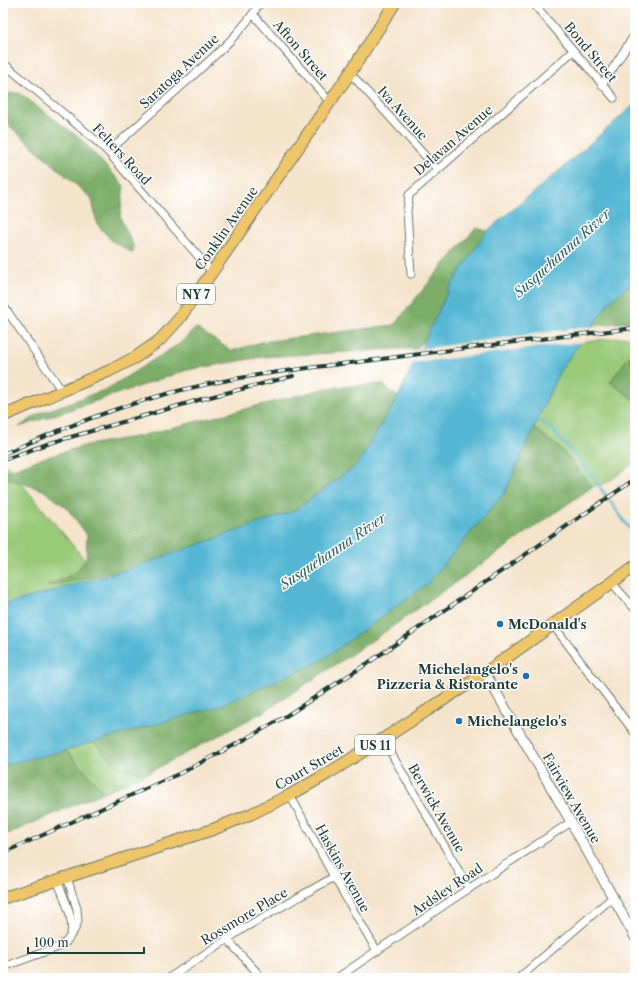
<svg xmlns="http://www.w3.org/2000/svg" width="638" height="981" font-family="'Libre Caslon Text',serif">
  <rect width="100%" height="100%" fill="#fff"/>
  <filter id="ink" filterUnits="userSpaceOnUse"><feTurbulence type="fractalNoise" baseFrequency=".025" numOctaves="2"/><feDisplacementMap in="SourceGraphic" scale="8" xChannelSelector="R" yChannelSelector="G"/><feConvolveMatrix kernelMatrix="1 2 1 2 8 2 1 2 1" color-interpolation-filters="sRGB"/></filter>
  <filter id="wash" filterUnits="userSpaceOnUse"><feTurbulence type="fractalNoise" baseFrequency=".012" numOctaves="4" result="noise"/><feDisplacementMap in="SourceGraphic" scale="16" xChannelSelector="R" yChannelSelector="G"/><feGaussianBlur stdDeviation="0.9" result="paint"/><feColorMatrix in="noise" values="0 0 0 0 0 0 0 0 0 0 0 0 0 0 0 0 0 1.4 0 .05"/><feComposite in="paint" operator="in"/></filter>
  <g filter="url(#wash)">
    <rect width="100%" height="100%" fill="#f5e4cc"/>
    <!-- green -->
    <g fill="#9ac978" stroke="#5c8356">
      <polygon points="635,336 635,354 628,358 610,382 633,399 635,399 635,462 608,482 592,487 562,450 534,428 559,372 581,342"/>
      <polygon points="7,466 100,578 3,605 3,468"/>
      <polygon points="93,742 120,769 148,773 104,792 66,750"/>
    </g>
    <!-- forest -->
    <g fill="#7bad68" stroke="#4d754e">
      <polygon points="19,93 81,139 124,186 120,217 134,247 133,253 112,241 97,224 92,199 3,120 3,94"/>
      <polygon points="476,228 487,231 450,287 426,338 416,349 397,349 262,357 187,370 19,427 38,414 107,389 179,344 196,328 232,351 261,342 394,325 440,269"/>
      <polygon points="635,279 635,321 592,326 609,303"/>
      <polygon points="635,354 635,399 633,399 610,382 628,358"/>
      <polygon points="382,384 398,397 357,465 294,511 126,570 47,586 76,573 86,559 87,535 67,508 43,490 3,477 3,473 37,460 87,445 140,436 327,388"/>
      <polygon points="534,428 562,450 592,487 376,638 265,711 148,773 120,769 93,742 219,706 321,661 428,583 505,492"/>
      <polygon points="66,750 104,792 3,836 3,765"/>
    </g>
    <!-- water -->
    <polygon fill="#55b7d4" stroke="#3a7a84" points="635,104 635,279 609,303 559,372 505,492 428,583 321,661 219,706 56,753 3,765 3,605 126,570 294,511 357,465 398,397 450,287 487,231 560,170"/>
    <!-- pier -->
    <polygon fill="#f5e4cc" points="595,326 584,342 412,363 419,349"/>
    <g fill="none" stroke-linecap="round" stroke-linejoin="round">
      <!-- stream -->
      <polyline stroke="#55b7d4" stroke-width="2.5" points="536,418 553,430 586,468 635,536"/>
    </g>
  </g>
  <g filter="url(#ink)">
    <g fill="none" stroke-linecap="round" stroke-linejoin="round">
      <!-- minor casing -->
      <g stroke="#6a7769" stroke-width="9">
        <g id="minor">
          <polyline points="533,3 614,98"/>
          <polyline points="253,14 330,102"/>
          <polyline points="3,63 93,138 108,152 212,272"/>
          <polyline points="350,73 437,169"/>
          <polyline points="602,85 635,34"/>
          <path d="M 108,152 C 134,129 159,106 185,83 C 212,58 241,34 260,3"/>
          <polyline points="411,274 407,211 409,195 573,51"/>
          <polyline points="3,305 62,391"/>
          <polyline points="612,583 635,609"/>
          <polyline points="553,625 635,733"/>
          <polyline points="383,739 469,889"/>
          <polyline points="290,795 334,877 377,951"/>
          <path d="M 57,880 C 63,896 74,916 71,934"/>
          <polyline points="227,939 262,978"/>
          <polyline points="3,967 58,947 66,942 75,929 78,921 77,909 67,877"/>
          <polyline points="169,978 244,928 334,877"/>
          <polyline points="337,978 453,899 571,822"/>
          <polyline points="519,978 613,897"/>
        </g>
      </g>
      <!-- tertiary casing -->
      <g stroke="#6a7769" stroke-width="11">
        <polyline id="tertiary" points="485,673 571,822 635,937"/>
      </g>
      <!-- primary casing -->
      <g stroke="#6a7769" stroke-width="13">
        <g id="primary">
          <polyline points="3,416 109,371 136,357 160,340 179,319 212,272 350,73 395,3"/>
          <polyline points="3,898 214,829 251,814 290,795 327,774 383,739 485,673 635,566"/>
        </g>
      </g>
      <!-- minor -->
      <use href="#minor" stroke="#fff" stroke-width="7"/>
      <!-- tertiary -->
      <use href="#tertiary" stroke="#fff" stroke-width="9"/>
      <!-- primary -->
      <use href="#primary" stroke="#eec569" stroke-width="11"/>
      <!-- rail casing -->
      <g stroke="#1f3d34" stroke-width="4">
        <g id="rail">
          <path d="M 3,454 C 54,432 105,411 159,396 C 226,377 297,369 367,361 C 456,349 546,338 635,328"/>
          <polyline points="3,460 50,443 202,399 293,376"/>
          <polyline points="3,853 185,771 242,741 286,716 368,663 635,479"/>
        </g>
      </g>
      <!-- rail -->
      <use href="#rail" stroke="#fff" stroke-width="2.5" stroke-dasharray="8" stroke-linecap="butt"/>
    </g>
  </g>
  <!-- markers -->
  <g fill="#1f6fb2" stroke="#fff" stroke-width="1.5">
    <circle cx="500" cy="624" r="4"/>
    <circle cx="526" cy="676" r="4"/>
    <circle cx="459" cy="721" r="4"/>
  </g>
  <g text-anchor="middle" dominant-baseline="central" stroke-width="3" stroke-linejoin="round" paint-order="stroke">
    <!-- shield labels -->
    <g fill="#fff" stroke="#627771" stroke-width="1">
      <rect x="177" y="284" width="38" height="20" rx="3"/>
      <rect x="355" y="735" width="40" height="20" rx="3"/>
    </g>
    <g font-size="12" font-weight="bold" fill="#1f3d34">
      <text x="196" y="294">NY 7</text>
      <text x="375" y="745">US 11</text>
    </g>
    <!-- street labels -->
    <g font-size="13" fill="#1f3d34" stroke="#fff">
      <text transform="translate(301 50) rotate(49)">Afton Street</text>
      <text transform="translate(591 52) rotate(50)">Bond Street</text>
      <text transform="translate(179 71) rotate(-43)">Saratoga Avenue</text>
      <text transform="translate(403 113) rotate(48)">Iva Avenue</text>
      <text transform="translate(453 140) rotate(-41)">Delavan Avenue</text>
      <text transform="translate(122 154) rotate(47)">Felters Road</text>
      <text transform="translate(226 228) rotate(-55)">Conklin Avenue</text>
      <text transform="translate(309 767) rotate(-30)">Court Street</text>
      <text transform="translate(572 798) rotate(60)">Fairview Avenue</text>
      <text transform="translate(437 808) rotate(60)">Berwick Avenue</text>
      <text transform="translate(343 868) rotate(61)">Haskins Avenue</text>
      <text transform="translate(447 889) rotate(-34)">Ardsley Road</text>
      <text transform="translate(244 916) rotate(-31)">Rossmore Place</text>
    </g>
    <!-- poi labels -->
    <g font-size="13" font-weight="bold" fill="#1f3d34" stroke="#fff" text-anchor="start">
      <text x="508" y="624">McDonald's</text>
      <text x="518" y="669" text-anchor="end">Michelangelo's<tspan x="518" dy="15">Pizzeria &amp; Ristorante</tspan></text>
      <text x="467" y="721">Michelangelo's</text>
    </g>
    <!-- water labels -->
    <g font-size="14" font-style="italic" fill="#2f6264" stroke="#fff">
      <text transform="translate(562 253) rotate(-42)">Susquehanna River</text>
      <text transform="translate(333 551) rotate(-34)">Susquehanna River</text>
    </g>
  </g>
  <!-- margin -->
  <rect width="638" height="981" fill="none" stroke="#fff" stroke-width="16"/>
  <!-- scale -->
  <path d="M28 947v6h116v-6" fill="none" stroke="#1f3d34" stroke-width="2"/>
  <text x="34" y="947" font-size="12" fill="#1f3d34" stroke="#ffffff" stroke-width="3" paint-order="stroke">100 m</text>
</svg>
